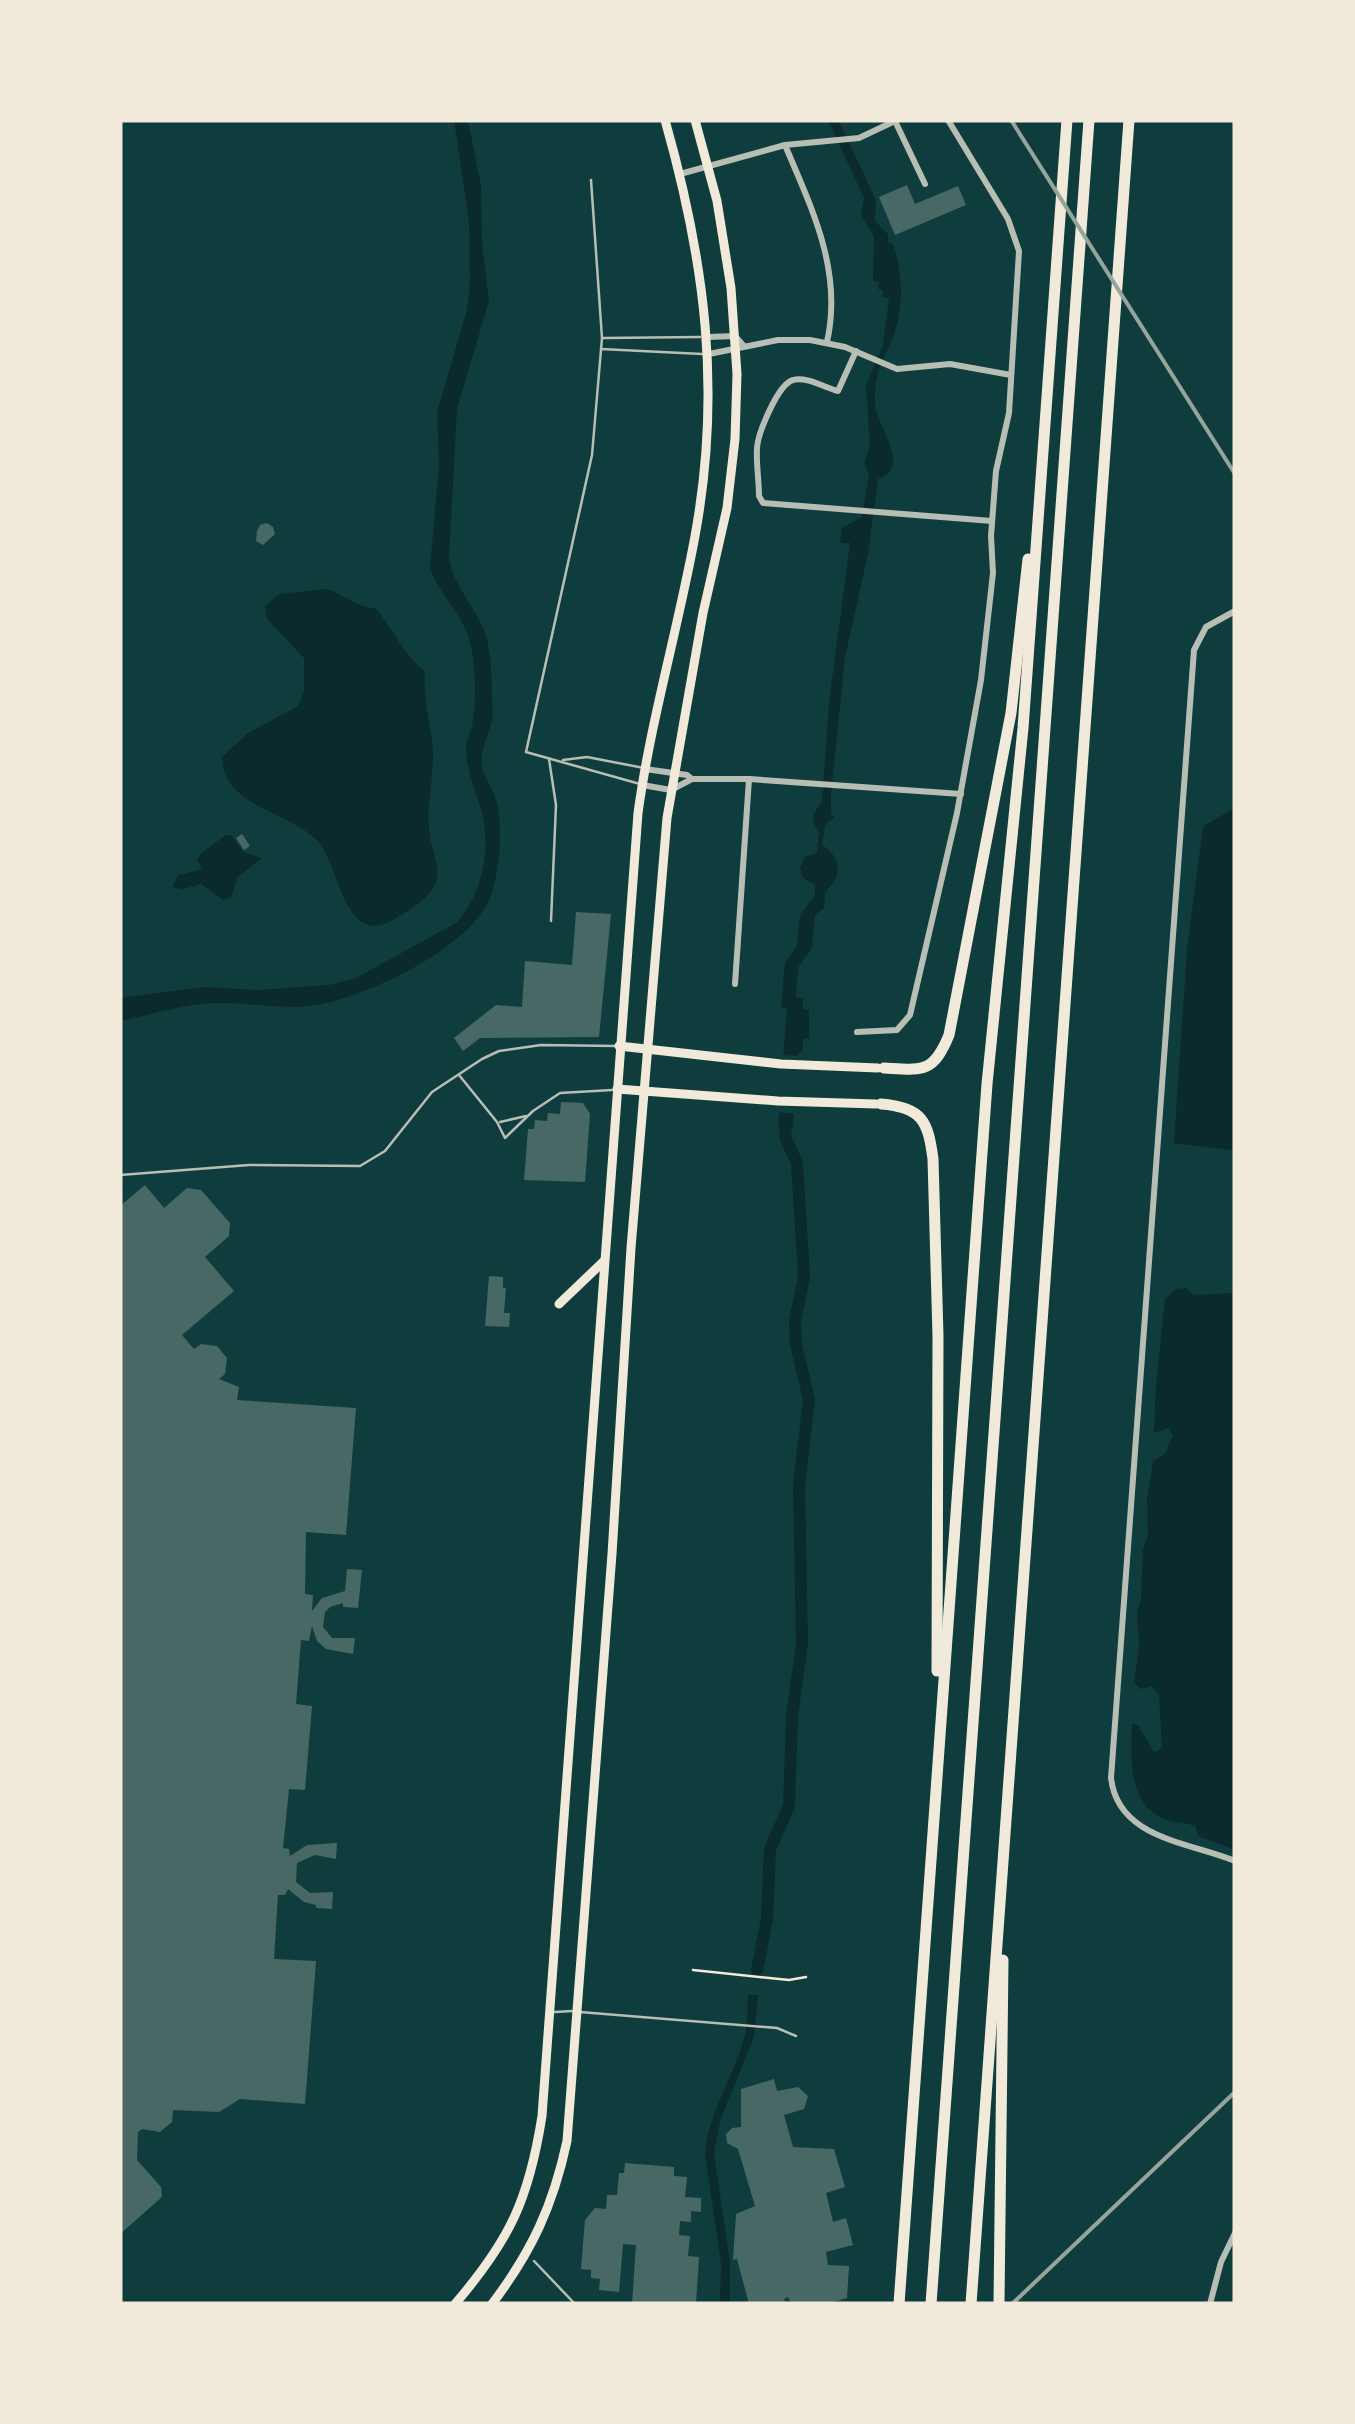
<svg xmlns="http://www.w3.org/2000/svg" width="1355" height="2424" font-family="'Roboto Condensed',sans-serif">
  <rect width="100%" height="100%" fill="#0f3d3e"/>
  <!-- water -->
  <g fill="#0a2a2b">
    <path d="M 454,120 L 468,120 L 481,186 L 482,243 L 489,301 L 457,409 L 449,557 C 452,586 477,607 486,636 C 493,660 491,690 493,715 C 490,734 480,745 482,766 C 483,777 490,784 494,794 C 504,820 500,866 492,893 C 476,945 369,996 317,1005 C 280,1011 240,1000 202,1004 C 175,1007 147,1015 120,1021 L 120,998 L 204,987 L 258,990 L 329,985 L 356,978 L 456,923 C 480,898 489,858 484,823 C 480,797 466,775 466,748 C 466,740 470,734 472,726 C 477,699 476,668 470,642 C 463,614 439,595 430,568 L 439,463 L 437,412 L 467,310 L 470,283 L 469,222 Z"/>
    <path d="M 828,120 L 838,120 L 876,200 L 875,221 L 888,234 L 888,243 L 893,244 C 903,272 904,308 893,337 C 882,363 874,374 875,404 C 877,428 913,467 878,479 L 868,554 L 845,657 L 831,795 L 831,814 L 835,817 L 825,825 L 822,845 C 843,858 842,877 825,892 L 824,908 L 815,915 L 812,948 L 798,968 L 796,997 L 803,999 L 803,1009 L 809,1010 L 809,1039 L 803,1039 L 803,1050 L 797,1056 L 793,1129 L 778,1128 L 787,1008 L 781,1008 L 785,963 L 797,945 L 800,915 L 815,895 L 815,885 L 803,878 L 800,868 L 805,857 L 817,853 L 819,833 L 813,822 L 813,815 L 822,801 L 829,703 L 850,543 L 840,543 L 842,528 L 862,517 L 869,475 L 864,464 L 870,445 L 866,385 L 883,345 L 889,298 L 882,297 L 883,290 L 878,289 L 879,282 L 873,281 L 874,237 L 861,215 L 864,198 Z"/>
    <path d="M 327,589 C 344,595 358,608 375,608 C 393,627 404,657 425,671 C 422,699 432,726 433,754 C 433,780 427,804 429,830 C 430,846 441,866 436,882 C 431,898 405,913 391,921 C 345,946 339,867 320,844 C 294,811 223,809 222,757 L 248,733 L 298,706 L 304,692 L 304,658 L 267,619 L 265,606 L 279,594 Z"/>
    <polygon points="1235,808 1235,1148 1232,1150 1174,1143 1187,949 1203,826"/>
    <polygon points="226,835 231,835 243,852 262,858 237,878 231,898 223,900 201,884 183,889 172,887 178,875 202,869 197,860 200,854"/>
    <path d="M 1186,1288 L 1194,1295 L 1235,1293 L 1235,1850 L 1198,1836 L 1195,1826 C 1185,1822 1173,1823 1164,1819 C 1127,1803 1131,1757 1132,1724 L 1138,1725 L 1154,1752 L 1162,1748 L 1159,1695 L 1152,1686 L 1141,1689 L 1134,1682 L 1139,1647 L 1137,1612 L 1141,1600 L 1143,1550 L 1148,1535 L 1147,1498 L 1153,1461 L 1165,1454 L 1173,1435 L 1168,1428 L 1154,1433 L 1156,1384 L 1165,1299 L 1176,1289 Z"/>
    <path d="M 748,1995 L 758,1995 L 754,2037 L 720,2121 L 714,2153 L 730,2263 L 730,2304 L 720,2304 L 721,2264 L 705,2153 C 709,2112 732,2080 743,2042 C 748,2027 747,2010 748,1995 Z"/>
  </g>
  <!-- pier -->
  <polygon fill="#0f3d3e" points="782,1055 800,1056 796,1114 777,1112"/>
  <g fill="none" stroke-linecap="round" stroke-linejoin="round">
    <!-- canal -->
    <polyline stroke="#0a2a2b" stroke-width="12" points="757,1970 767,1919 770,1849 789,1806 792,1716 802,1644 799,1486 809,1399 796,1345 795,1321 804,1277 797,1163 786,1139 785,1128"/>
  </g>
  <!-- building -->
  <g fill="#486865">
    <polygon points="907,185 915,204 958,186 966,205 895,235 879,197"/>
    <polygon points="267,523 273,527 275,534 263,545 256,541 257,531 260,525"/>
    <polygon points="242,834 250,846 244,850 236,838"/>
    <polygon points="576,912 611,914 599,1037 480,1038 463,1051 454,1038 496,1005 522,1007 525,961 572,965"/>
    <polygon points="561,1102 583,1103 590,1114 585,1182 524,1180 528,1129 534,1129 535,1120 547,1121 548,1113 560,1114"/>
    <polygon points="145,1185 164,1208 187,1188 201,1190 230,1223 229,1236 205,1257 234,1291 182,1335 194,1349 201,1344 217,1346 227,1358 225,1374 219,1379 239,1387 237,1400 356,1408 346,1535 306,1532 305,1594 313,1595 312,1611 322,1598 345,1591 347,1569 362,1570 358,1608 343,1607 343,1603 330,1607 325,1612 323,1627 332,1638 355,1638 353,1654 326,1649 317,1641 312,1626 309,1641 301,1640 296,1704 312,1706 305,1790 289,1789 283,1848 289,1849 290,1856 307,1845 337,1843 336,1859 315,1855 297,1863 296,1882 310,1893 333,1892 332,1909 316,1908 316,1905 304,1902 288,1889 285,1895 278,1895 274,1959 316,1961 305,2104 240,2099 219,2112 173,2110 172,2122 160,2132 142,2129 138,2132 137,2160 161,2187 162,2197 120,2234 120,1206"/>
    <polygon points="489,1276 503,1277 503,1288 506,1288 504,1313 510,1313 509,1327 485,1326"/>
    <polygon points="774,2079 777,2091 798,2087 808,2096 804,2109 784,2115 793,2147 834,2149 845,2187 826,2193 833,2222 846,2218 853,2245 826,2252 828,2265 849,2266 847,2298 826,2304 791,2304 788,2297 784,2299 786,2304 749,2304 737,2259 733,2260 736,2214 755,2206 738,2149 727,2143 726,2134 732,2128 741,2127 741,2089"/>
    <polygon points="625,2163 674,2167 674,2176 687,2177 685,2197 701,2198 701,2212 691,2211 691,2222 680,2221 679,2235 690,2236 688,2256 699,2257 696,2304 632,2304 636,2245 623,2244 619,2292 599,2290 600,2279 591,2278 591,2270 581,2269 585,2220 595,2208 606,2209 607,2195 617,2195 619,2173 624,2173"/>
  </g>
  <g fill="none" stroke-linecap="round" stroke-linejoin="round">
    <!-- path -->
    <polyline stroke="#f1e9da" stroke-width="2.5" points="693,1970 789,1980 806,1977"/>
    <!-- service -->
    <g stroke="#b8beb3" stroke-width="2.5">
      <polyline points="591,180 602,338 592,455 526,752 640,784"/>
      <polyline points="603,338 700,337"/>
      <polyline points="601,349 702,354"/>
      <polyline points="549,759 556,805 551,921"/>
      <polyline points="563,760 587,757 644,768"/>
      <polyline points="459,1075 497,1122 505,1138 533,1111 560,1093 612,1090"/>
      <polyline points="500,1122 526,1116"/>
      <polyline points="120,1175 249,1165 360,1166 385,1151 432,1092 482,1059 499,1051 541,1045 617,1046"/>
      <polyline points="555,2012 572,2011"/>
      <polyline points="580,2012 777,2028 796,2036"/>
      <polyline points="534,2261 575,2304"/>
    </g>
    <!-- minor -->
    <g stroke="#b8beb3" stroke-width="6">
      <polyline points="895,121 925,184"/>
      <path d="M 785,145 C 812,209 843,271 827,342"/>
      <polyline points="680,174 785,145 859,138 897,120"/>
      <polyline points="708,337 735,336 743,345"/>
      <path d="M 856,351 L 838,391 C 825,388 806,376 793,380 C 778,384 758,433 757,448 C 756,464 759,480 759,496 L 763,503 L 992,521"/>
      <polyline points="709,354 778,340 810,340 845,347 897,369 950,364 1011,375"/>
      <path d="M 1235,611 L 1206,627 L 1194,650 L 1111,1778 C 1118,1839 1189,1842 1235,1861"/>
      <polyline points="645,769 687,775 692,779 749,779 961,794"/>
      <polyline points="642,785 671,790 692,779"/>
      <polyline points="735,984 749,779"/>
      <polyline points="857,1032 897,1030 910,1015 957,813 981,680 993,573 991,536 996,471 1009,413 1019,251 1008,219 948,120"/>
      <polyline points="1210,2304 1221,2262 1235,2233"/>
    </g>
    <!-- secondary -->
    <g stroke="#f1e9da" stroke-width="9">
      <polyline points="619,1046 781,1064 878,1068"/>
      <polyline points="617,1089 778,1101 876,1104"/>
      <polyline points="559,1304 604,1261"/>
      <path d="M 455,2304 C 510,2240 529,2199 542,2116 L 638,813 C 651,719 678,629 695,536 C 722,390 705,261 665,120"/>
      <path d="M 492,2304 C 532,2251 553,2206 567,2141 L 612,1554 L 631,1248 L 667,818 L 703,613 L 727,508 L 735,439 L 737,374 L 731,288 L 717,201 L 695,120"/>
    </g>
    <!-- motorway -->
    <g stroke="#f1e9da" stroke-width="11">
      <path d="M 884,1068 C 922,1070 933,1074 949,1035 L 1011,713 L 1028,559"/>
      <path d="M 881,1104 C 922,1107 928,1121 933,1159 L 938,1336 L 937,1671"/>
      <polyline points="899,2304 987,1084 1023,728 1067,120"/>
      <polyline points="931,2304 1089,120"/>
      <polyline points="971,2304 1129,120"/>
      <polyline points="999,2304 1003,1960"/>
    </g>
    <!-- rail -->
    <g stroke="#97a49c" stroke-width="4">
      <polyline points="1011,120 1235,474"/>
      <polyline points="1012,2304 1235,2092"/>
    </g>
  </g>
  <!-- border -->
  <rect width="1355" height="2424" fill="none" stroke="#f1e9da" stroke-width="245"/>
</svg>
